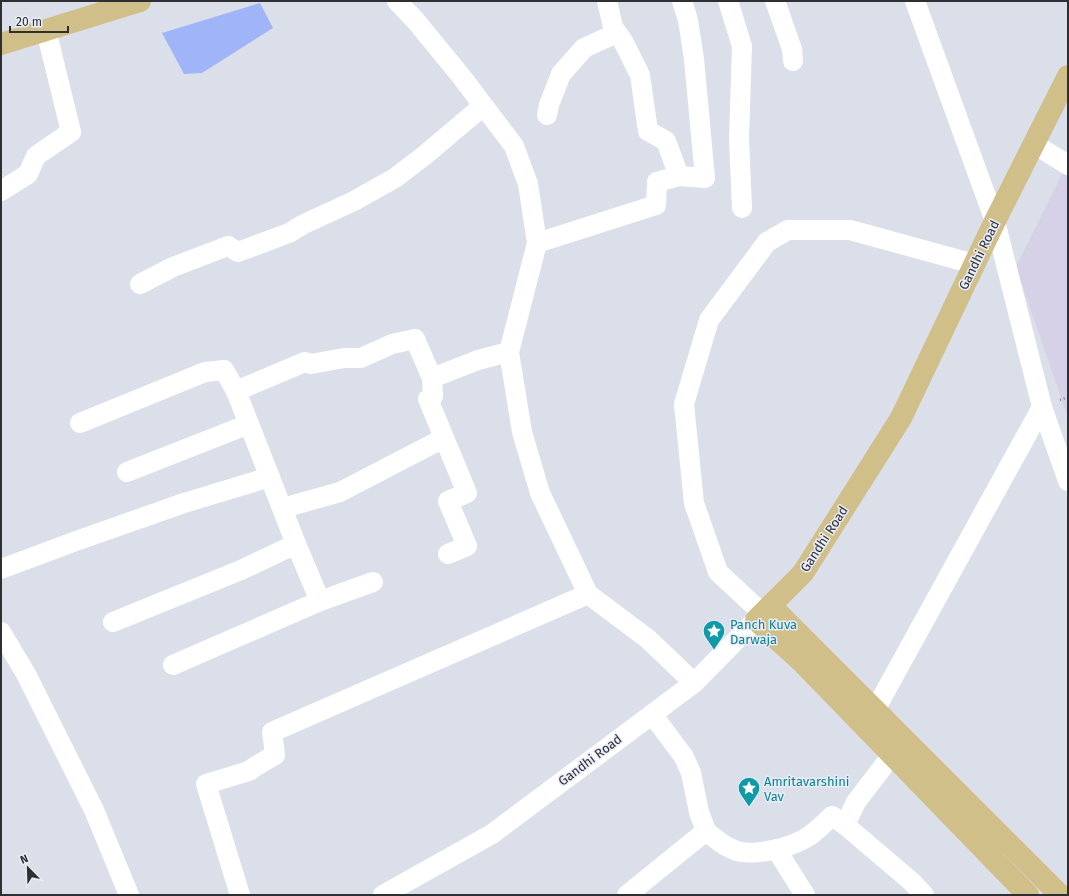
<svg xmlns="http://www.w3.org/2000/svg" width="1069" height="896" font-family="'Fira Sans',sans-serif">
  <rect width="100%" height="100%" fill="#dbdfe9"/>
  <!-- medical -->
  <polygon fill="#d7d1e7" points="1068,162 1068,418 1016,267"/>
  <!-- building -->
  <polygon fill="#a0b5f8" points="260,3 273,28 202,73 184,74 162,33"/>
  <g fill="none" stroke-linecap="round" stroke-linejoin="round">
    <!-- path -->
    <polyline stroke="#7d8086" stroke-width="2.5" stroke-dasharray="1 3" stroke-linecap="butt" points="1060,400 1068,397"/>
    <!-- minor -->
    <g stroke="#fff" stroke-width="20">
      <polyline points="397,1 415,20 461,76 514,146 528,184 537,243 509,352 522,432 540,493 588,594 648,639 694,683"/>
      <polyline points="607,1 613,27 623,41 640,75 648,131 666,141 679,176"/>
      <polyline points="728,1 742,46 739,139 742,208"/>
      <polyline points="775,1 792,49 793,61"/>
      <polyline points="915,1 995,221 1042,407 1068,481"/>
      <polyline points="547,115 549,105 561,74 584,48 617,33"/>
      <polyline points="1034,144 1068,165"/>
      <polyline points="1,191 28,174 36,156 71,132 46,30"/>
      <polyline points="537,243 656,205 657,182 679,176 705,178 694,59 688,20 682,1"/>
      <polyline points="140,284 173,267 228,246 238,252 289,233 304,224 354,201 395,178 425,155 483,106"/>
      <polyline points="432,378 433,396 428,399 467,493 448,501 467,546 448,554"/>
      <polyline points="80,423 205,372 224,370 236,391"/>
      <polyline points="127,472 249,424"/>
      <polyline points="283,508 340,492 444,438"/>
      <polyline points="1,569 76,541 184,503 270,477"/>
      <polyline points="320,601 296,544 236,391 305,362 311,364 344,358 361,358 392,344 415,339 432,378 478,360 509,352"/>
      <polyline points="763,614 718,572 694,503 684,404 709,320 767,242 788,230 850,230 974,264"/>
      <polyline points="113,622 241,570 296,544"/>
      <polyline points="1,632 26,674 94,810 129,895"/>
      <polyline points="173,665 320,601 373,582"/>
      <polyline points="875,710 1042,407"/>
      <polyline points="652,714 684,757 691,773 699,812 706,831"/>
      <polyline points="892,755 856,802 845,825 912,882 924,895"/>
      <polyline points="776,849 805,895"/>
      <polyline points="240,895 206,784 249,771 256,766 275,755 272,732 588,594"/>
      <polyline points="383,895 492,834 694,683 756,620"/>
      <path d="M 627,895 L 706,831 C 714,838 722,845 732,849 C 750,858 789,848 806,838 C 815,833 824,823 832,816 L 845,825"/>
    </g>
    <!-- major -->
    <g stroke="#d1bf89" stroke-width="22">
      <polyline points="1,44 140,1"/>
      <polyline points="771,606 1060,895"/>
      <polyline points="1028,895 803,663 756,620 803,573 901,418 995,221 1068,76"/>
    </g>
  </g>
  <!-- icons -->
  <defs>
    <g id="sight-pin" transform="scale(1.15)"><path d="M0 17L-7.5 6A9.5 9.5 0 1 1 7.5 6Z" fill="#0f9aa8" stroke="#e8ecf7"/><path d="M0-6L1.8-2.2L6-1.7L2.9 1.2L3.7 5.4L0 3.3L-3.7 5.4L-2.9 1.2L-6-1.7L-1.8-2.2Z" fill="#fff"/></g>
  </defs>
  <g fill-rule="evenodd">
    <use href="#sight-pin" x="714" y="631"/>
    <use href="#sight-pin" x="749" y="788"/>
  </g>
  <g text-anchor="middle" dominant-baseline="central" stroke-width="3" stroke-linejoin="round" paint-order="stroke">
    <!-- street labels -->
    <g font-size="13" fill="#2d2f33" stroke="#e8ecf7">
      <text transform="translate(979 255) rotate(-64)">Gandhi Road</text>
      <text transform="translate(824 539) rotate(-57)">Gandhi Road</text>
      <text transform="translate(590 760) rotate(-37)">Gandhi Road</text>
    </g>
    <!-- culture labels -->
    <g font-size="13" fill="#0d838f" stroke="#e8ecf7" text-anchor="start">
      <text x="730" y="624">Panch Kuva<tspan x="730" dy="15">Darwaja</tspan></text>
      <text x="764" y="781">Amritavarshini<tspan x="764" dy="15">Vav</tspan></text>
    </g>
  </g>
  <!-- border -->
  <rect width="1069" height="896" fill="none" stroke="#2d2f33" stroke-width="4"/>
  <!-- north arrow -->
  <g transform="translate(28 868) rotate(337)" stroke="#e8ecf7" stroke-width="3" paint-order="stroke">
  <path d="M0-3L7 15L0 10L-7 15Z" fill="#2d2f33"/>
  <text y="-6" font-size="11" font-weight="bold" text-anchor="middle" fill="#2d2f33">N</text>
  </g>
  <!-- scale -->
  <path d="M10 26v6h58v-6" fill="none" stroke="#2d2f33" stroke-width="2"/>
  <text x="16" y="26" font-size="12" fill="#2d2f33" stroke="#e8ecf7" stroke-width="3" paint-order="stroke">20 m</text>
</svg>
